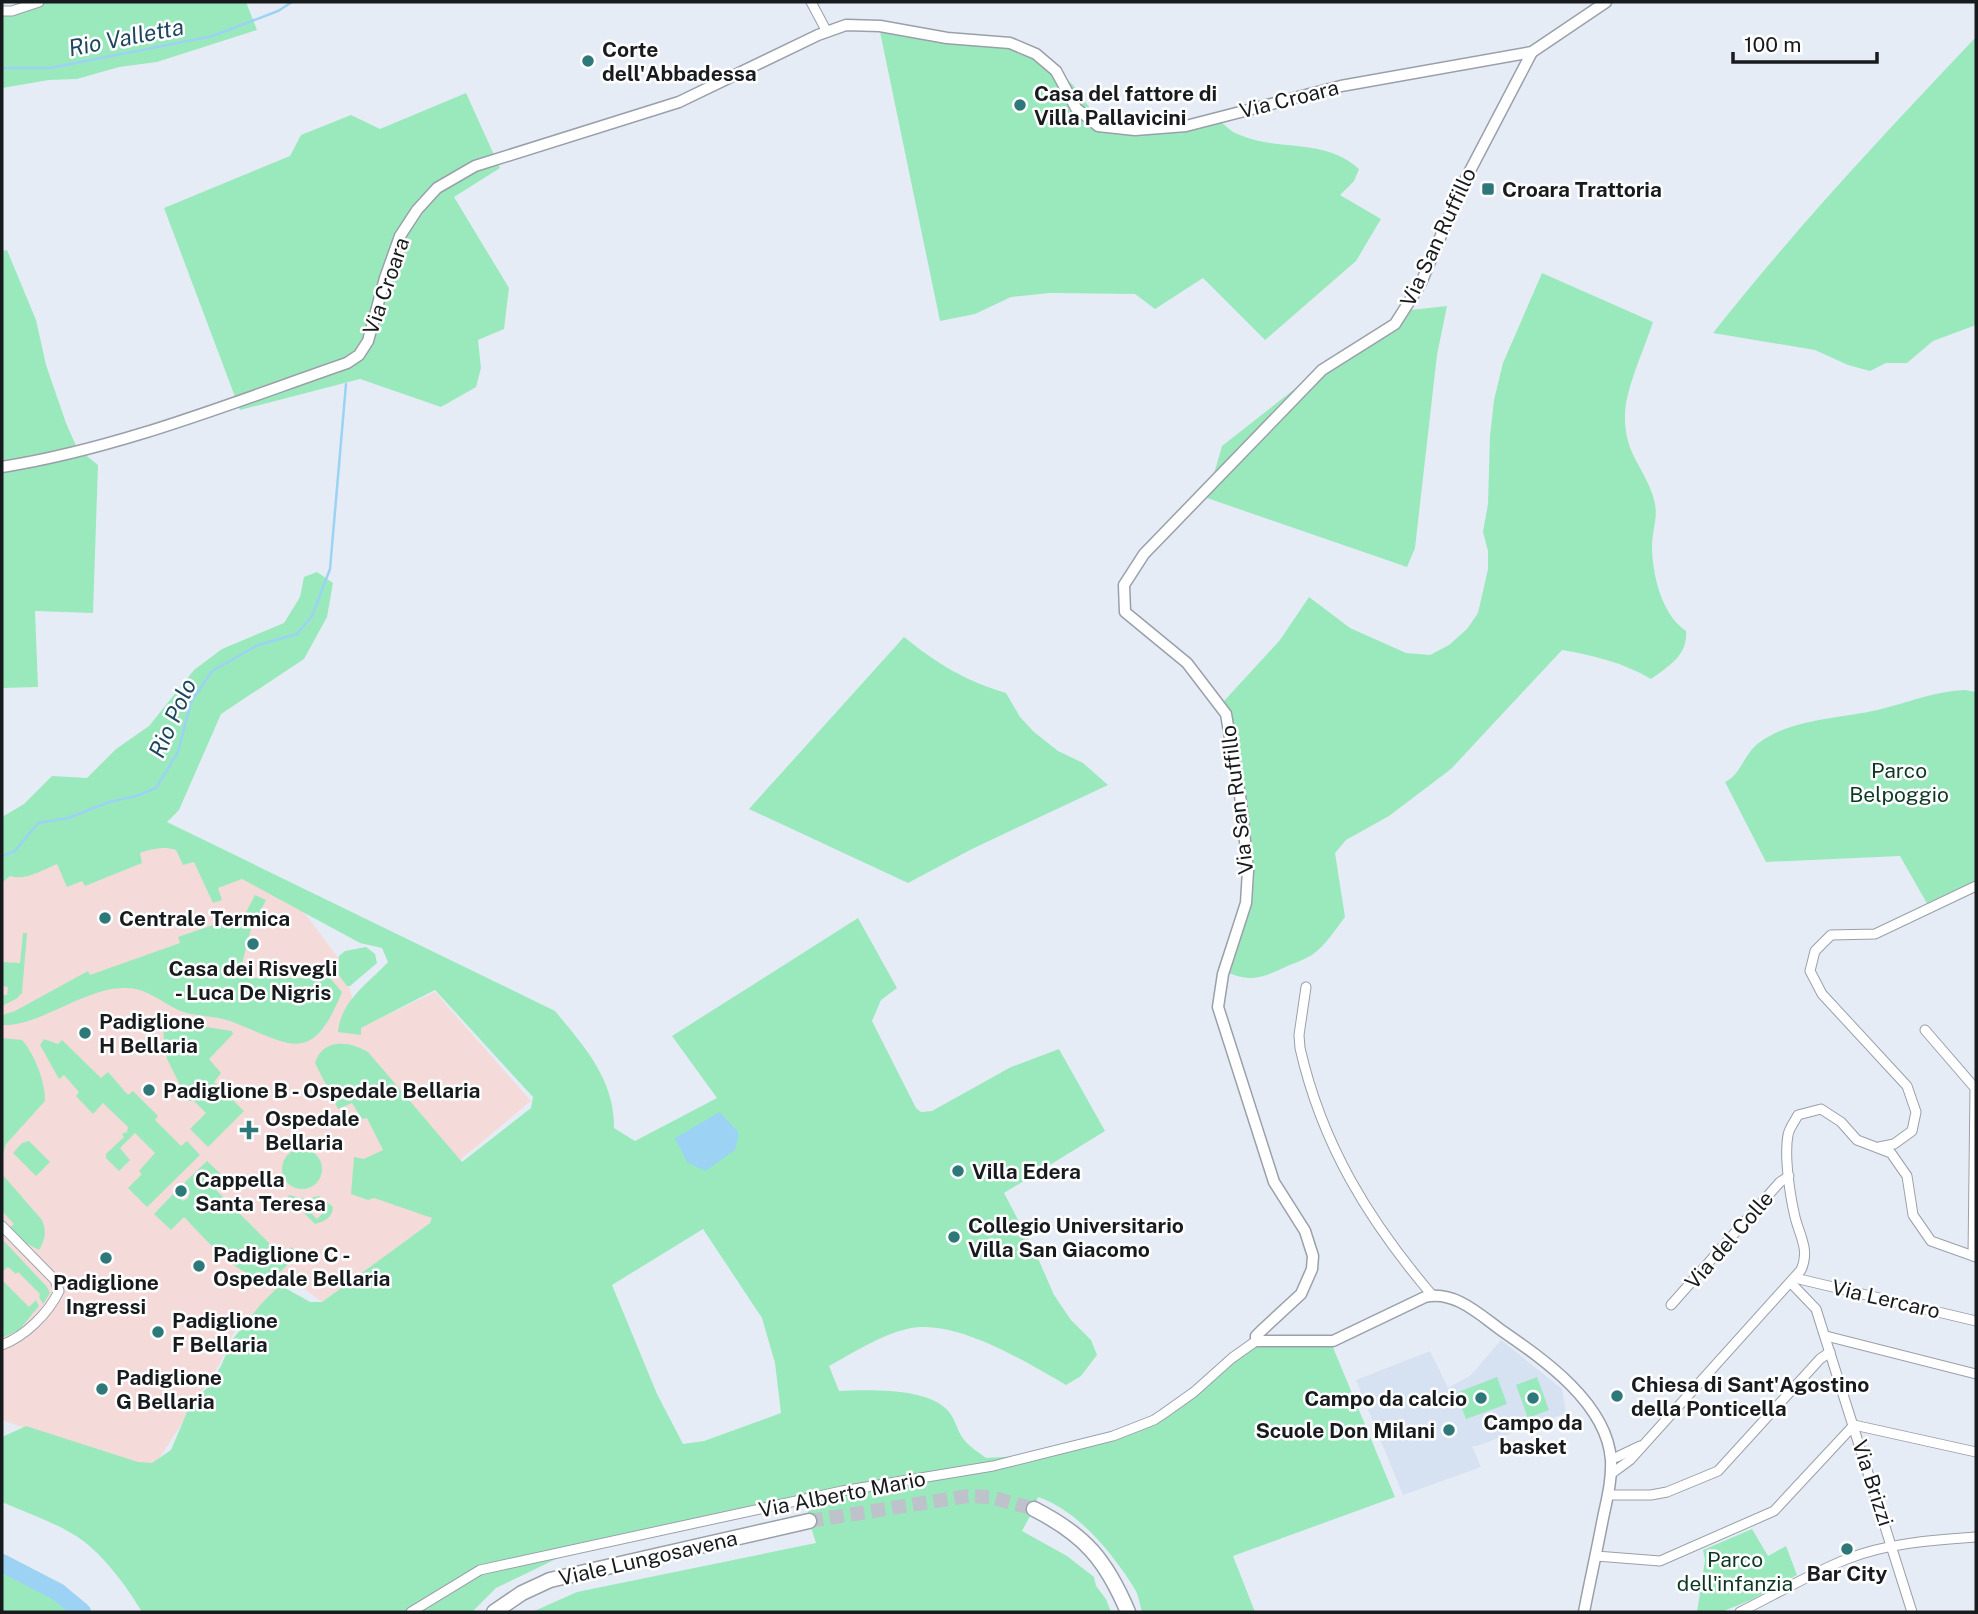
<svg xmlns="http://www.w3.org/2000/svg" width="1978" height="1614" font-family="'Public Sans',sans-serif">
  <rect width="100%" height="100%" fill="#e6ecf6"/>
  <!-- built -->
  <polygon fill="#d6e1f1" points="1501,1340 1562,1389 1566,1413 1477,1446 1472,1446 1481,1467 1403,1495 1356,1380 1430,1351 1448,1388 1471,1375"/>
  <!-- medical -->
  <polygon fill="#f5dada" points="155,832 303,911 343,964 360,1028 435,992 531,1101 460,1160 430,1223 322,1302 290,1278 234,1332 219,1365 150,1473 2,1420 2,883 19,868"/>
  <!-- green -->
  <g fill="#9ae9bd" fill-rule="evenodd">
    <polygon points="30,2 246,2 257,30 157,62 119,67 77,79 49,80 2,88 2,8"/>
    <path d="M 879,27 L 1011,48 L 1043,57 L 1073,85 L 1098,119 L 1118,126 L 1188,129 L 1222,123 C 1227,127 1233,133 1240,135 C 1280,152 1324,137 1359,169 L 1354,181 L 1340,195 L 1381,219 L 1356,261 L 1265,340 L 1203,278 L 1155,309 L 1135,294 L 1050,293 L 1011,297 L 975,314 L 940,321 Z"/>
    <path d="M 1976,37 L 1976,325 L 1933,341 L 1907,363 L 1886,363 L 1870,371 L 1848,365 L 1815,350 L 1713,333 C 1795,229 1885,133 1976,37 Z"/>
    <polygon points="466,93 500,168 454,197 509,288 504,329 478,340 481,368 476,387 441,407 360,379 240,410 164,208 290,156 301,135 351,115 380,129"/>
    <polygon points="7,250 36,320 46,365 66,423 77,448 98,465 93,613 35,611 38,687 2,688 2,251"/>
    <path d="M 1542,273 L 1653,322 C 1645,347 1626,388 1625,413 C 1624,452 1640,461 1652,493 C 1660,515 1653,524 1652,545 C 1652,573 1661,614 1686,631 C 1688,655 1669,666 1651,679 C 1624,663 1593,655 1562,650 L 1451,769 L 1389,816 L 1346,840 L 1335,853 L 1345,917 C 1335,930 1325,946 1312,955 C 1302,961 1291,964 1281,969 C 1255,981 1244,981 1218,968 L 1247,884 L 1235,748 L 1224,701 L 1280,640 L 1309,597 L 1350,628 L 1406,653 L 1430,655 L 1449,645 L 1467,629 L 1478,613 L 1488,569 L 1488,551 L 1483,532 L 1488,504 L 1490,436 L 1494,400 L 1503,363 Z"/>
    <polygon points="1447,306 1437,355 1415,548 1407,567 1207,498 1222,446 1306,380 1386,325 1401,311"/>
    <path d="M 317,572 L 333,583 L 327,617 L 304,659 L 221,714 L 179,810 L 167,822 L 555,1011 C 584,1046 615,1080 614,1128 L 635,1141 L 717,1098 L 672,1036 L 858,918 L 897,988 L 881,1000 L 872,1021 L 916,1108 L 921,1112 L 932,1111 L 1011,1067 L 1059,1049 L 1105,1131 L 1004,1193 L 1037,1256 L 1054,1295 L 1071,1320 L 1091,1340 L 1097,1355 L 1081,1376 L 1066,1385 C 1026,1362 954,1317 907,1329 C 880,1335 853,1353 829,1366 L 839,1391 C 868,1390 929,1387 949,1412 C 955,1419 957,1429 962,1437 C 967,1445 978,1452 986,1458 L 1037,1455 L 1154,1420 L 1244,1345 L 1332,1345 L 1395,1497 L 1233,1556 L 1255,1612 L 1142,1612 C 1140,1606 1139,1597 1136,1591 C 1114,1555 1079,1511 1038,1497 L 1034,1509 L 1022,1531 L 1067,1556 L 1094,1577 L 1096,1586 L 1106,1599 L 1111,1612 L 532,1612 L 577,1592 L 816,1543 L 809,1521 L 807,1500 L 579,1548 L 496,1588 L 472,1612 L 142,1612 C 127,1587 106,1558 82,1540 C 58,1523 29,1514 2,1502 L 2,1437 L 26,1426 L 138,1462 L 152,1463 L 171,1450 L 190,1405 L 208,1387 L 221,1366 L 232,1340 L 261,1304 L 280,1285 L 310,1302 L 322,1302 L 430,1223 L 432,1218 L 374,1198 L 368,1200 L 351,1194 L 354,1157 L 364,1159 L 383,1150 L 367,1118 L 362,1119 L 352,1103 L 338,1109 L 315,1063 C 323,1038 349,1041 368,1052 L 462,1162 L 531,1108 L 533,1097 L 435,990 L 361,1028 L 361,1035 L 338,1032 C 341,1000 369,983 388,962 L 382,948 L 360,943 L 242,879 L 218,888 L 222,900 L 213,903 L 194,862 L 183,865 L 176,850 C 164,846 151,849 140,853 L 142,863 L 85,886 L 82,881 L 67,887 L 57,864 C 43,870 25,881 10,876 L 2,883 L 2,817 L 24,804 L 52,776 L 87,778 L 116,749 L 149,726 L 194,670 L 222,649 L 284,623 L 300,597 L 304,577 ZM 703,1229 L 762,1318 L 775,1363 L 781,1413 L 704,1441 L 683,1444 L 657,1394 L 612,1285 Z"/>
    <path d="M 904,637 C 939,665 964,680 1006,693 L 1020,717 L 1034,732 L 1058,751 L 1083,763 L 1108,785 L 972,849 L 908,883 L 749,809 Z"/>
    <path d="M 1965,690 L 1976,692 L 1976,886 L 1929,907 L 1900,856 L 1766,862 L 1725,782 C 1741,775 1744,753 1760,742 C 1795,717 1845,719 1885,708 C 1912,701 1937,691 1965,690 Z"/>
    <path d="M 255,895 L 266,900 L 251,929 L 242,964 L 234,963 L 240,978 L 330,978 L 342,992 C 311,1068 291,1044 230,1021 C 213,1015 194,1017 178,1010 C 160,1001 145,987 124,988 C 84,988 39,1027 2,1025 L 2,1015 L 15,1011 L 88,971 L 90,975 L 180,943 L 178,937 L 219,923 L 232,924 L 242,920 Z"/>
    <polygon points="23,933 27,933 22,993 16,999 2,1006 2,995 7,995 8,987 2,986 2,962 20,963"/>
    <polygon points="366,947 375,954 377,963 350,986 347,986 338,974 339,956 345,951"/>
    <polygon points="165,1014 187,1024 232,1031 233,1034 209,1059 221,1073 214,1082 244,1111 208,1147 190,1129 206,1113 194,1101 188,1101 167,1059 161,1017"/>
    <path d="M 2,1038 L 22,1040 C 34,1053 46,1083 45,1101 L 6,1144 L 2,1157 Z"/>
    <polygon points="44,1039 58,1044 62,1040 101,1078 108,1072 128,1095 133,1091 158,1116 155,1120 181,1146 187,1141 200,1155 147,1207 128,1188 142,1174 139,1171 155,1153 135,1133 120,1148 130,1160 119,1171 106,1158 106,1154 124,1137 122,1134 127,1132 128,1127 103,1103 93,1114 76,1096 79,1092 64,1075 59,1079 40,1045"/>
    <polygon points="29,1141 50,1162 36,1176 13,1153 22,1143"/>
    <circle cx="302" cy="1169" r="20"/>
    <path d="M 207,1161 L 226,1179 L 216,1190 L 281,1255 L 291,1247 L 298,1254 C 291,1261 282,1272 273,1276 C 245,1288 202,1235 184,1217 L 171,1230 L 154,1214 L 174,1193 L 183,1201 L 188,1198 L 190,1192 L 183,1184 Z"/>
    <path d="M 2,1174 L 42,1220 C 47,1232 45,1240 39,1250 L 16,1238 L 7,1230 L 14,1224 L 2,1211 Z"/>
    <path d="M 289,1195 L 305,1199 L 319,1196 L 333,1207 C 332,1218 325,1221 315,1224 L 304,1213 L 307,1209 L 317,1219 L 323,1213 L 314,1203 L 311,1206 L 309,1203 L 301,1210 L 288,1198 Z"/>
    <polygon points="2,1239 47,1287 50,1293 43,1304 39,1297 40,1294 18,1272 16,1274 8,1267 2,1272"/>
    <polygon points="2,1280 29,1307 36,1300 39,1306 19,1330 2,1338"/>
    <polygon points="1497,1377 1507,1404 1466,1419 1456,1393"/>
    <polygon points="1537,1377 1549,1410 1528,1418 1516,1385"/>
    <polygon points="1752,1529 1768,1556 1786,1546 1797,1575 1751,1600 1721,1612 1697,1612 1705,1560 1703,1550"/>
    <polygon points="2,1563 58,1592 82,1612 2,1612"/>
  </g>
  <!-- water -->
  <polygon fill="#9cd2f3" points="720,1112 739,1133 735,1150 705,1171 687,1162 675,1138"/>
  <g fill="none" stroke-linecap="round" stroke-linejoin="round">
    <!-- stream -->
    <g stroke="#9cd2f3" stroke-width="2.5">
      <polyline points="2,68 50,68 213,36 278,11 292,2"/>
      <polyline points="2,856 15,851 38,823 68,818 109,802 136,796 156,788 178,752 191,702 212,671 258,645 297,634 312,616 330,569 346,384"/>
    </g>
    <!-- river -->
    <polyline stroke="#9cd2f3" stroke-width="18" points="2,1563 58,1592 82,1612"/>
    <!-- primary-tunnel -->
    <polyline stroke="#bdc2cb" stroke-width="14" stroke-dasharray="14 7" stroke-linecap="butt" points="809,1521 968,1496 990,1497 1034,1509"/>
    <!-- minor casing -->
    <g stroke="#9aa0aa" stroke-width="11">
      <g id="minor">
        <polyline points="811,2 827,32"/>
        <polyline points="2,11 12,11 39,2"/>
        <path d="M 1306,987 L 1299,1035 L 1300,1048 C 1322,1145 1369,1221 1432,1295"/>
        <polyline points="1925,1030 1975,1088 1973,1256"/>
        <polyline points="1879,1147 1894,1144 1912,1131 1916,1112 1907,1086 1822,994 1810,971 1815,951 1831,935 1875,934 1976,886"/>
        <path d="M 2,1226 L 55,1280 L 59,1291 C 48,1314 25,1336 2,1345"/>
        <polyline points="1795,1278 1976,1321"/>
        <polyline points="1791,1283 1816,1309 1912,1612"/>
        <polyline points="1671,1305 1780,1182 1789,1176"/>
        <polyline points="1826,1336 1976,1374"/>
        <polyline points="1611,1458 1617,1457 1640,1446"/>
        <path d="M 1611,1474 L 1630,1460 L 1801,1270 C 1810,1250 1800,1237 1795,1217 C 1790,1196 1784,1156 1788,1135 C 1789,1128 1795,1121 1798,1115 L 1821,1109 L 1841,1122 L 1857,1140 L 1891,1153 L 1907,1176 L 1913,1215 L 1931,1241 L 1976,1257"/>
        <polyline points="1608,1495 1651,1495 1667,1492 1718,1471 1820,1359 1830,1352"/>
        <polyline points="1596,1556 1660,1561 1774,1511 1854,1425 1976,1452"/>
        <polyline points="411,1612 480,1570 842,1491 993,1466 1113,1436 1154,1420 1163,1414 1194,1392 1232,1358 1256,1341"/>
        <path d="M 1740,1612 C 1776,1594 1810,1574 1847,1559 C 1887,1543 1934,1540 1976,1537"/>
      </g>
    </g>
    <!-- tertiary casing -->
    <g stroke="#9aa0aa" stroke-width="13">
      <g id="tertiary">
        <path d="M 1532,52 L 1461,188 L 1421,283 L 1395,324 L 1322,370 L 1144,554 L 1124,585 L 1125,612 L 1187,663 L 1226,714 L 1241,802 L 1248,871 L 1246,903 L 1223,974 L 1218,1007 L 1274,1182 L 1305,1231 L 1313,1256 L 1312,1269 L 1301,1294 L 1261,1331 L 1256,1336 L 1256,1341 L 1333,1341 L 1425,1297 C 1454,1290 1479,1314 1501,1330 C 1543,1359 1607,1403 1611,1460 C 1612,1480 1607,1499 1603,1518 C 1597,1550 1590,1581 1584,1612"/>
        <path d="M 2,467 C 121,448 234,402 347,363 L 359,355 L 368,341 L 385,278 L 400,236 L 417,210 L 437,188 L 475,166 L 679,102 L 818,35 L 846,25 L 880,26 L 947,38 L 1010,43 L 1036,54 L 1056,71 L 1076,108 L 1098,126 L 1135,130 L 1186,126 L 1341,86 L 1532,52 L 1606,2"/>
      </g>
    </g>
    <!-- primary casing -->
    <g stroke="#9aa0aa" stroke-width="17">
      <g id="primary">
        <path d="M 1034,1509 C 1085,1535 1106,1560 1128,1612"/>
        <polyline points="494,1612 522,1593 550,1580 809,1521"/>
      </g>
    </g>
    <!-- minor -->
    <use href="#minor" stroke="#fff" stroke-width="9"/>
    <!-- tertiary -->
    <use href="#tertiary" stroke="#fff" stroke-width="10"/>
    <!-- primary -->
    <use href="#primary" stroke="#fff" stroke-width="14"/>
  </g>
  <!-- markers -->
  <g fill="#2f787a" stroke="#fff" stroke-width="2.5">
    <circle cx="588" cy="61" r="7"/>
    <circle cx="1020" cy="105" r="7"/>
    <rect x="1481" y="182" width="14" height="14" rx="3.5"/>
    <circle cx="105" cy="918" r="7"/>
    <circle cx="253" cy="944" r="7"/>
    <circle cx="85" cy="1033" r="7"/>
    <circle cx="149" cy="1090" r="7"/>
    <path d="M245.5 1119.5h7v7h7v7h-7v7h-7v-7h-7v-7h7z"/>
    <circle cx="958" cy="1171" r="7"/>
    <circle cx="181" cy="1191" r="7"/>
    <circle cx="954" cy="1237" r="7"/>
    <circle cx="106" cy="1258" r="7"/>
    <circle cx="199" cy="1266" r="7"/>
    <circle cx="158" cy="1332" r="7"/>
    <circle cx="102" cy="1389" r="7"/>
    <circle cx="1617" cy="1396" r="7"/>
    <circle cx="1481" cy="1398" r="7"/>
    <circle cx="1533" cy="1398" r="7"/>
    <circle cx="1449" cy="1430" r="7"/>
    <circle cx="1847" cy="1549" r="7"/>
  </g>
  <g text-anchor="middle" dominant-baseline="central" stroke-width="5" stroke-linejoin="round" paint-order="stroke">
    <!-- poi labels -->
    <g font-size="21" font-weight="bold" fill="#181b1e" stroke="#fff" text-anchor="start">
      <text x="602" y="49">Corte<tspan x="602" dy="24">dell'Abbadessa</tspan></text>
      <text x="1034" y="93">Casa del fattore di<tspan x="1034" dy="24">Villa Pallavicini</tspan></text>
      <text x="1502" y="189">Croara Trattoria</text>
      <text x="119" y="918">Centrale Termica</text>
      <text x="253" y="968" text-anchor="middle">Casa dei Risvegli<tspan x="253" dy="24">- Luca De Nigris</tspan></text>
      <text x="99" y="1021">Padiglione<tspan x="99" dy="24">H Bellaria</tspan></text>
      <text x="163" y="1090">Padiglione B - Ospedale Bellaria</text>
      <text x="265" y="1118">Ospedale<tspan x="265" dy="24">Bellaria</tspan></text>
      <text x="972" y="1171">Villa Edera</text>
      <text x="195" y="1179">Cappella<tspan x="195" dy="24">Santa Teresa</tspan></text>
      <text x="968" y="1225">Collegio Universitario<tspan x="968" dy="24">Villa San Giacomo</tspan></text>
      <text x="213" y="1254">Padiglione C -<tspan x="213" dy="24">Ospedale Bellaria</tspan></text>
      <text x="106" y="1282" text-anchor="middle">Padiglione<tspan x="106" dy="24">Ingressi</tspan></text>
      <text x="172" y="1320">Padiglione<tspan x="172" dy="24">F Bellaria</tspan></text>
      <text x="116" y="1377">Padiglione<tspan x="116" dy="24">G Bellaria</tspan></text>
      <text x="1631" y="1384">Chiesa di Sant'Agostino<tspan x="1631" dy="24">della Ponticella</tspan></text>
      <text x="1467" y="1398" text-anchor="end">Campo da calcio</text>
      <text x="1533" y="1422" text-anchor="middle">Campo da<tspan x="1533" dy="24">basket</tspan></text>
      <text x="1435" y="1430" text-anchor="end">Scuole Don Milani</text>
      <text x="1847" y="1573" text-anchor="middle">Bar City</text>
    </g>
    <!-- street labels -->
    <g font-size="21" fill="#181b1e" stroke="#fff">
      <text transform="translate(1289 99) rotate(-14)">Via Croara</text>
      <text transform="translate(1438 237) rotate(-65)">Via San Ruffillo</text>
      <text transform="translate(386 286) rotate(-71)">Via Croara</text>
      <text transform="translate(1237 800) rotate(-97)">Via San Ruffillo</text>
      <text transform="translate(1729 1240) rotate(-49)">Via del Colle</text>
      <text transform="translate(1886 1299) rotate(13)">Via Lercaro</text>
      <text transform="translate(1873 1483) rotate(72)">Via Brizzi</text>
      <text transform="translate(842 1494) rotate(-11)">Via Alberto Mario</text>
      <text transform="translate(648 1558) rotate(-13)">Viale Lungosavena</text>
    </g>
    <!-- park labels -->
    <g font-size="21" fill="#0c3824" stroke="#fff">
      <text x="1899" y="770">Parco<tspan x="1899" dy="24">Belpoggio</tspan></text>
      <text x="1735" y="1559">Parco<tspan x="1735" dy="24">dell'infanzia</tspan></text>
    </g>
    <!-- water labels -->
    <g font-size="23" font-style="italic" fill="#1d475e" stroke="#fff">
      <text transform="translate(126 37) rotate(-11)">Rio Valletta</text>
      <text transform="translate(172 718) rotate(-66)">Rio Polo</text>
    </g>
  </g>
  <!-- border -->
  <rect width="1978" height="1614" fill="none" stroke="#181b1e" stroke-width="7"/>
  <!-- scale -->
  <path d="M1733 52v10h144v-10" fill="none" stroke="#181b1e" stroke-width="3.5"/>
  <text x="1744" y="52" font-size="21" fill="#181b1e" stroke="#ffffff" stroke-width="5" paint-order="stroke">100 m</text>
</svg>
